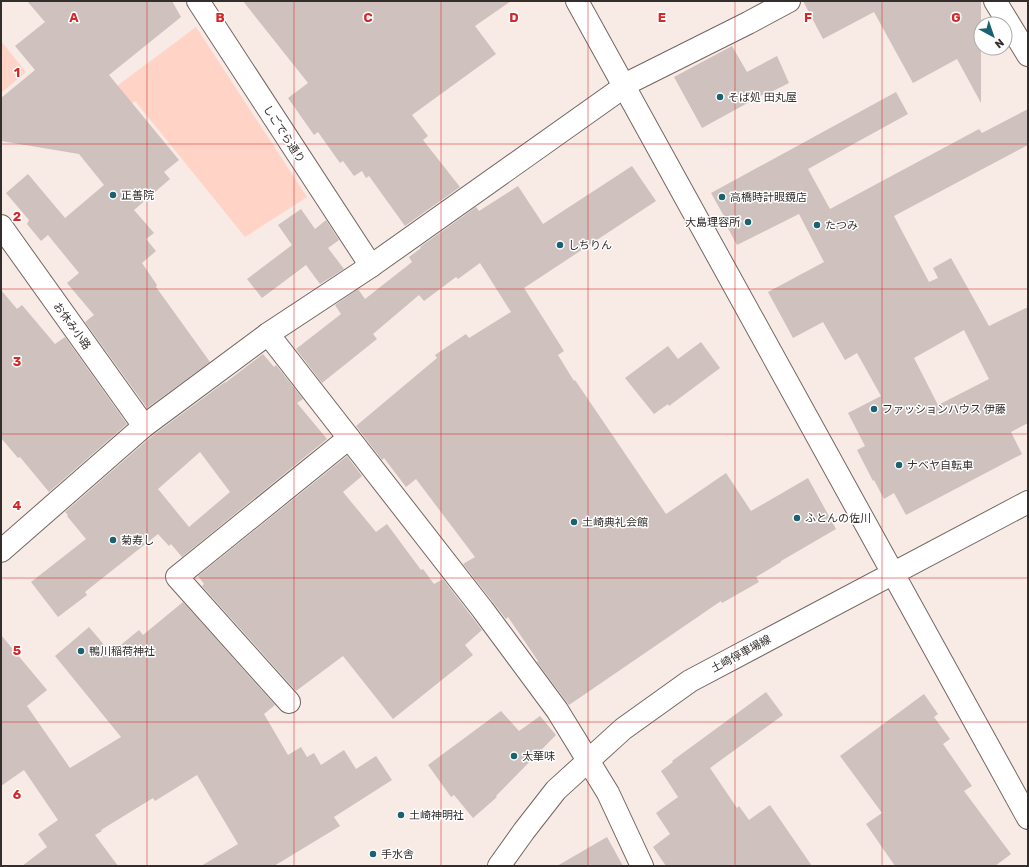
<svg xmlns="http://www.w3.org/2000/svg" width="1029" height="867" font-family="Rubik,'Noto Sans JP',sans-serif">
  <rect width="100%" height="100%" fill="#f8eae5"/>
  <!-- green -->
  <g fill="#ffd4c7">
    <polygon points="196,27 307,197 245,237 135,101 99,128 70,121"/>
    <polygon points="1,41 26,72 1,93"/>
  </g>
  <!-- building -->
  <g fill="#cfc1bd" fill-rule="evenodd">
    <polygon points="27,1 172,1 181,17 109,75 179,160 164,172 170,179 134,210 154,233 146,239 156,251 142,263 157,285 156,287 210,362 147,408 85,322 94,315 67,283 79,273 48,235 41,241 27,224 29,220 6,193 28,174 65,218 104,185 79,154 1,141 1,98 35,70 15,46 45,22"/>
    <polygon points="243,1 511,1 475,26 496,54 412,115 428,136 423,140 460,187 405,226 369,176 366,178 362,171 354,176 343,161 340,163 318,132 314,135 288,98 308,83"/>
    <polygon points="803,1 981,1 981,103 957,59 913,83 874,12 823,39"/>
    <polygon points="732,46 747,72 777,56 789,83 765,95 764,94 702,128 674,77"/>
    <path d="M 896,92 L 908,114 L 808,169 L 830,209 L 979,129 L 982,133 L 1028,109 L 1028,145 L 894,216 L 929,282 L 938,278 L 933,268 L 951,258 L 989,326 L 1028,307 L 1028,423 L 1011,432 L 1022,454 L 906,515 L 894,493 L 884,499 L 874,480 L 873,481 L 857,450 L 865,446 L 848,413 L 881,396 L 857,353 L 845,360 L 823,322 L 793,338 L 768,292 L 824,262 L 799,214 L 737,245 L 723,219 L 725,218 L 711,193 ZM 964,330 L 989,379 L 938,405 L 914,358 Z"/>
    <polygon points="632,166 656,201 524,288 564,351 558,355 574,381 575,380 666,514 726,473 751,511 808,478 836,529 781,561 781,562 756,577 759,582 722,603 721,601 569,705 537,662 538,661 508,617 506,619 463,564 475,557 416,479 406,487 384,458 382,460 356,426 437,358 435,355 466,334 469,338 511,312 480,263 458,279 456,277 424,301 419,295 373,334 377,339 322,383 296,349 341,314 335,305 358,289 365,299 412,262 409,257 421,248 420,247 476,207 479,211 518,186 543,224"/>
    <polygon points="301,209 315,229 326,220 339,240 328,248 344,269 320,284 306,265 262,298 247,279 292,245 278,225"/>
    <polygon points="1,290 17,309 22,305 55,344 65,337 127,424 49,492 20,457 18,458 1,438"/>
    <polygon points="701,342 720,368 669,406 668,404 654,414 625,378 668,346 678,359"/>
    <path d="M 263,354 L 274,367 L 276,365 L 303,399 L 297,403 L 327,439 L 182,557 L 171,544 L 169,546 L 158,534 L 85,592 L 87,595 L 58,617 L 31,582 L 86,539 L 67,516 L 68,515 L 65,512 L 152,436 L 225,382 L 225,383 ZM 200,452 L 230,492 L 189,527 L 158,489 Z"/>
    <polygon points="347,456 362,476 343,492 376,532 387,524 421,570 423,569 434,584 443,579 482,630 465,645 473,655 393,719 343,656 296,691 202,586 204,584 198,576"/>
    <polygon points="183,602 275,705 264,714 288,755 301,747 307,757 314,753 321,765 344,750 356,769 376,756 392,780 334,817 340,826 274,866 201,866 238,844 197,775 155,801 153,798 101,830 102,831 95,835 118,866 22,866 47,847 38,834 58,820 24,770 1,786 1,635 47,690 27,706 70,768 121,737 55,656 89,627 111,653 139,630 143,635"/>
    <polygon points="766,692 783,715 710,768 737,808 739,806 749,820 770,805 812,866 666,866 653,847 670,834 656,813 678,797 661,771 673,762 672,761"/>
    <polygon points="924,694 938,714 934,717 950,739 943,744 972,786 964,791 1011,854 995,866 895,866 866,824 882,813 840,756"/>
    <polygon points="501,711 519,731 540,716 556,735 496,796 497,797 473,818 454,795 451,797 428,765"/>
    <polygon points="607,837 623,866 557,866"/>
  </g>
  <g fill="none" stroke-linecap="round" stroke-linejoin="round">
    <!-- minor casing -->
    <g stroke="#736763" stroke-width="24">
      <g id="minor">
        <polyline points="198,1 371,266"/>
        <polyline points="577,1 1028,818"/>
        <polyline points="995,1 1028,55"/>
        <polyline points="1,226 144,426"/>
        <polyline points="268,334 483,610 557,710 608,793 642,866"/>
        <polyline points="1,551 144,426 268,334 371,266 632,81 748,23 789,1"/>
        <polyline points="289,702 177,577 349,438"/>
      </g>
    </g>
    <!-- secondary casing -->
    <g stroke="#736763" stroke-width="24">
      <polyline id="secondary" points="499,866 524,831 556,790 623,729 690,681 1028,502"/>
    </g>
    <!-- minor -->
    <use href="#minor" stroke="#fff" stroke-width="22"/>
    <!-- secondary -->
    <use href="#secondary" stroke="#fff" stroke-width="22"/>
  </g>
  <!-- grid -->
  <path fill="none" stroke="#d62828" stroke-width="1" stroke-opacity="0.55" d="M 147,1 L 147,866M 294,1 L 294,866M 441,1 L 441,866M 588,1 L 588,866M 735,1 L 735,866M 882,1 L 882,866M 1,144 L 1028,144M 1,289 L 1028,289M 1,434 L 1028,434M 1,578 L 1028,578M 1,722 L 1028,722"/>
  <!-- markers -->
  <g fill="#1a6171" stroke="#fff" stroke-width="1.5">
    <circle cx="720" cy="97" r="4"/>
    <circle cx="113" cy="195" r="4"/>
    <circle cx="722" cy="197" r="4"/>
    <circle cx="748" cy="222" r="4"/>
    <circle cx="817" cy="225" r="4"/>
    <circle cx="560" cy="245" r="4"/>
    <circle cx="874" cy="409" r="4"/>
    <circle cx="899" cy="465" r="4"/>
    <circle cx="797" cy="518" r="4"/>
    <circle cx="574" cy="522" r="4"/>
    <circle cx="113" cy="540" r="4"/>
    <circle cx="81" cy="651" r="4"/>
    <circle cx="514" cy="756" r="4"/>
    <circle cx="401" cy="815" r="4"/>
    <circle cx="373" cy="854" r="4"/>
  </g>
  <g text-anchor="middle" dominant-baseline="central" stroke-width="3" stroke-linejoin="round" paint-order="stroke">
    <!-- poi labels -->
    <g font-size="11" fill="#332e2c" stroke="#fff" text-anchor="start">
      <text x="728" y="97">そば処 田丸屋</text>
      <text x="121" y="195">正善院</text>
      <text x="730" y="197">高橋時計眼鏡店</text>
      <text x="740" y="222" text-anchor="end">大島理容所</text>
      <text x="825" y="225">たつみ</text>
      <text x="568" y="245">しちりん</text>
      <text x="882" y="409">ファッションハウス 伊藤</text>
      <text x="907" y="465">ナベヤ自転車</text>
      <text x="805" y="518">ふとんの佐川</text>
      <text x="582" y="522">土崎典礼会館</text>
      <text x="121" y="540">菊寿し</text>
      <text x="89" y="651">鴨川稲荷神社</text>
      <text x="522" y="756">太華味</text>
      <text x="409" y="815">土崎神明社</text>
      <text x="381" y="854">手水舎</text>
    </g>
    <!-- street labels -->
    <g font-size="11" fill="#332e2c" stroke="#fff">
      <text transform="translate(284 134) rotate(57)">しごでら通り</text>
      <text transform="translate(72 326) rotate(54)">お休み小路</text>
      <text transform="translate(741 654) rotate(-28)">土崎停車場線</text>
    </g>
  </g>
  <g font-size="13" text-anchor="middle" font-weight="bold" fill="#d62828" stroke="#fff" stroke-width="3" stroke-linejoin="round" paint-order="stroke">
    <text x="74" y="22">A</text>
    <text x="220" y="22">B</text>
    <text x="368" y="22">C</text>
    <text x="514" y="22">D</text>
    <text x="662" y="22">E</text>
    <text x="808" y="22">F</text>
    <text x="956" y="22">G</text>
    <text x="17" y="77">1</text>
    <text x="17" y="221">2</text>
    <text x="17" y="366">3</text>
    <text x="17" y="510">4</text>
    <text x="17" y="655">5</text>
    <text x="17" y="799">6</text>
  </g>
  <!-- border -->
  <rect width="1029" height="867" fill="none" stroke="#332e2c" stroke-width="4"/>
  <!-- north arrow -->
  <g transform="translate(993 36) rotate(140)"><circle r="19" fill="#ffffff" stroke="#adabab"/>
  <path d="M0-3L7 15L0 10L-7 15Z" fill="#1a6171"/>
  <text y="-6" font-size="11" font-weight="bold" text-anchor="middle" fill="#332e2c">N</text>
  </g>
</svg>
